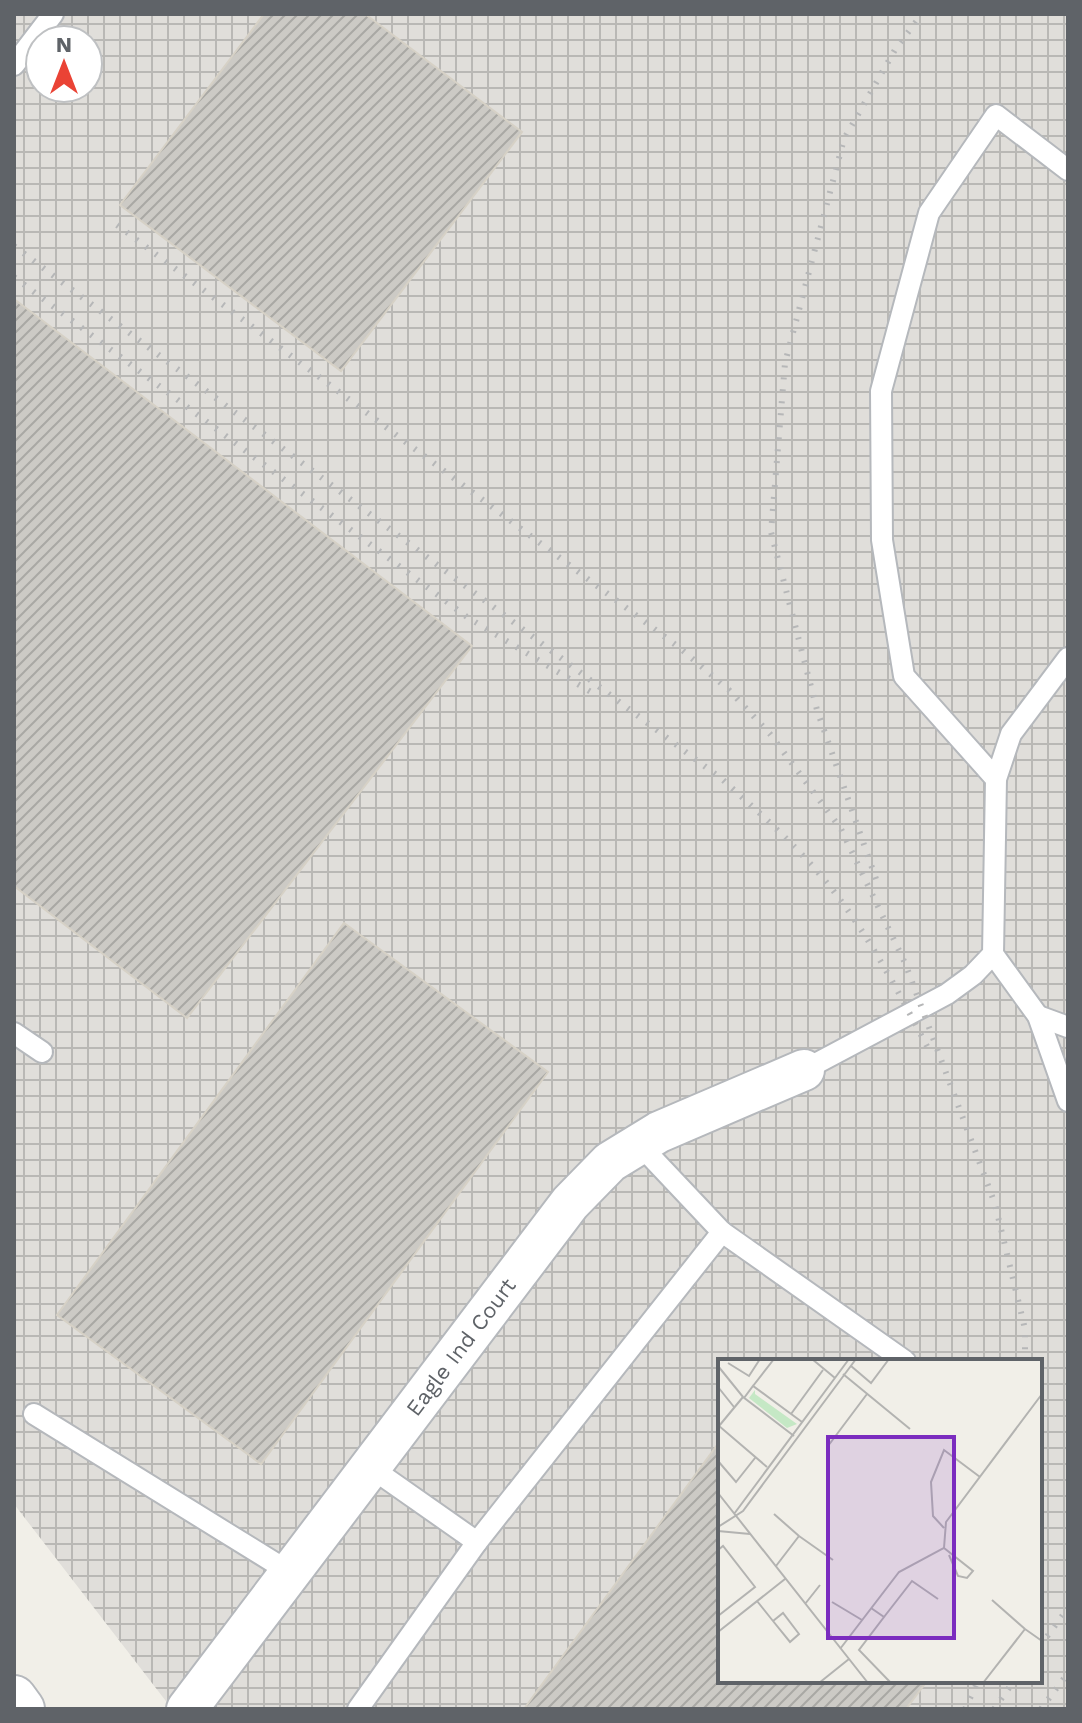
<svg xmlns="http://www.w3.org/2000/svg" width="1082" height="1723" font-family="'Work Sans',sans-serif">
  <defs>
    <pattern id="industrial-grid" width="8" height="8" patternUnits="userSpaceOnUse" patternTransform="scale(2)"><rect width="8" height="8" fill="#e0deda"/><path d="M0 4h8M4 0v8" fill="none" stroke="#b9b8b5"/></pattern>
    <pattern id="building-hatch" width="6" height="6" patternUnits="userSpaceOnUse" patternTransform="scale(2)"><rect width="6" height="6" fill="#cccac5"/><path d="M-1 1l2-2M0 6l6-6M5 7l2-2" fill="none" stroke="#a9a8a4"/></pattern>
  </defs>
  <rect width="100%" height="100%" fill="#f1efe8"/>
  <!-- industrial -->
  <path fill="url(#industrial-grid)" fill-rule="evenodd" d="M 14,14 L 1068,14 L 1068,1709 L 172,1709 L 14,1504 ZM 40,40 L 88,40 L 88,88 L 40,88 ZM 720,1361 L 1040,1361 L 1040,1681 L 720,1681 Z"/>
  <!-- building -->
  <g fill="url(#building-hatch)" stroke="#d6d1c6" stroke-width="2">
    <polygon points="264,14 365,14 522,132 341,371 120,205"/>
    <polygon points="14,299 472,646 187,1018 14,886"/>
    <polygon points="344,923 548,1072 261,1464 57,1315"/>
    <polygon points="720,1441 720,1681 927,1681 906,1709 524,1709"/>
  </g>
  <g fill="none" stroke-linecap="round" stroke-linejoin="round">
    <!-- service casing -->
    <g stroke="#b5b8bc" stroke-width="24">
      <g id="service">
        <polyline points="14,65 53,14"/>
        <polyline points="996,779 904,676 882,540 881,391 929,213 996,115 1068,170"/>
        <polyline points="993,954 1038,1016 1068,1101"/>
        <polyline points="1038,1016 1068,1027"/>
        <polyline points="14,1033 42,1052"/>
        <polyline points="804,1070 947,994 973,975 993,954 996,779 1011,734 1068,658"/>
        <polyline points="639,1144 722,1232"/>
        <polyline points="34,1414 291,1573"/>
        <polyline points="477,1542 722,1232 905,1361"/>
        <polyline points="358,1709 477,1542 370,1467"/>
      </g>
    </g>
    <!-- minor casing -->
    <g stroke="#b5b8bc" stroke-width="44">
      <polyline id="minor" points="187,1709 570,1203 610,1162 659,1132 804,1070"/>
    </g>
    <!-- tertiary casing -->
    <g stroke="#b5b8bc" stroke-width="48">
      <polyline id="tertiary" points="14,1698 22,1709"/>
    </g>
    <!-- service -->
    <use href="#service" stroke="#fff" stroke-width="20"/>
    <!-- minor -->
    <use href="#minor" stroke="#fff" stroke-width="40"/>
    <!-- tertiary -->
    <use href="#tertiary" stroke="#fff" stroke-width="44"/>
    <!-- rail -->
    <g stroke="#b6b7b8" stroke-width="6" stroke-dasharray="2 10" stroke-linecap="butt">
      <polyline points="117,225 681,649 729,690 770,734 841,829 905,963 995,1204 1025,1329 1025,1361"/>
      <path d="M 14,246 L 723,780 C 755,809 787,837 816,870 C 863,923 897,989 930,1052"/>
      <polyline points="14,277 467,617 591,692"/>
      <polyline points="876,879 817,710 771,532 785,363 844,139 896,48 922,14"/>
      <polyline points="1040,1646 1068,1608"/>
      <polyline points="965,1709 978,1681"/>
      <polyline points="994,1709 1014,1681"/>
      <polyline points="1041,1709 1068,1673"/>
    </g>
  </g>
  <g text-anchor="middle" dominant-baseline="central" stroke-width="7" stroke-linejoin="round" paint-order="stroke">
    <!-- street labels -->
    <g font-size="22" fill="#5f6368" stroke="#fff">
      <text transform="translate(461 1347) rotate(-53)">Eagle Ind Court</text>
    </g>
  </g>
  <!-- overview -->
  <g transform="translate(718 1359)">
    <rect width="324" height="324" fill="#f1efe8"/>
    <path d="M 37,31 L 37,35 L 79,65 L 69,69 L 31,39 Z" fill="#c5e8c5"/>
    <path fill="none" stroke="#b3b3b1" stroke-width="2" d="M 94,0 L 117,19M 10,4 L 31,17 L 42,0M 0,7 L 25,38 L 76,77M 133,7 L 153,24 L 171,0M 125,15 L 192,70M 35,27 L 56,0M 0,28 L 16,48M 25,38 L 1,67 L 49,108M 26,39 L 35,27 L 84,63M 73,55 L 105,11M 110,87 L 149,35M 0,102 L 18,123 L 37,99M 0,134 L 150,324M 16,155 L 131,0M 56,155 L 81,177M 0,168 L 25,152 L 138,0M 226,169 L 215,157 L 213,123 L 226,91 L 262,118M 0,172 L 32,175M 226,189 L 255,212 L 249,219 L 240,217 L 231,196M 0,191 L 5,187 L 37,228 L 0,257M 58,207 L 81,177 L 115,201M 274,241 L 307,270M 39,242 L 55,262 L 72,283 L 81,275 L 65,254 L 55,262M 114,243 L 144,261M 87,245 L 102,226M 153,249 L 166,258 L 141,291 L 173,324M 166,258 L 194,222 L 220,240M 0,273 L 67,220M 122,290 L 181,213 L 226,189 L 228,163 L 324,35M 101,324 L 131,300M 265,324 L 307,270 L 324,282"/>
    <path fill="#7b2cbf" fill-opacity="0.15" stroke="#7b2cbf" stroke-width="4" d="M 110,78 L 236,78 L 236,279 L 110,279 Z"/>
    <rect width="324" height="324" fill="none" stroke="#5f6368" stroke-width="4"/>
  </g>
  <!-- border -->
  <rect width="1082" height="1723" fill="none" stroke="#5f6368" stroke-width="32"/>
  <!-- north arrow -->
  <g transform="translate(64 64)"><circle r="38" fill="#ffffff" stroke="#bfc1c3" stroke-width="2"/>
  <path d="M0-6L14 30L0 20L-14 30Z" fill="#ea4335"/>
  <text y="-12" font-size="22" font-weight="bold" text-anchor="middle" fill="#5f6368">N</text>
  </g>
</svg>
